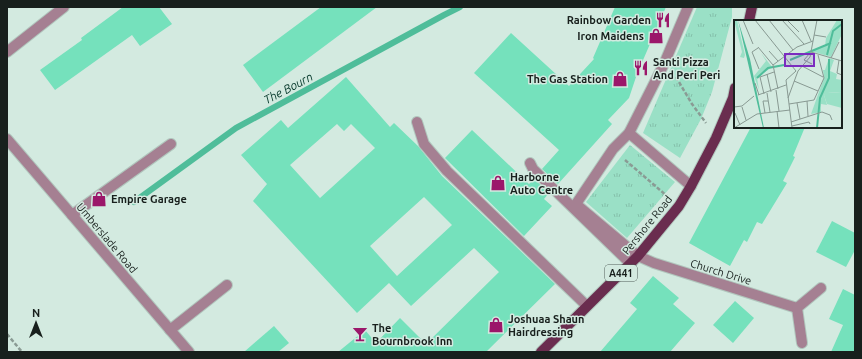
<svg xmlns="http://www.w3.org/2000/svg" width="862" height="359" font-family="Ubuntu,sans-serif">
  <defs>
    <pattern id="grass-tufts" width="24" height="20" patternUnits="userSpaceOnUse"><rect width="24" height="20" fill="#9ae0c6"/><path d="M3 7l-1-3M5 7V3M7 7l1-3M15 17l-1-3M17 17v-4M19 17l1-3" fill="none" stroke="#84c0aa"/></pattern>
  </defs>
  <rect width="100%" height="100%" fill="#d3eae0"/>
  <!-- grass -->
  <g fill="url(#grass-tufts)">
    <polygon points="697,7 732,7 732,17 712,92 701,119 680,158 643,133"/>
    <polygon points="630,145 675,182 627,238 586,202"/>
  </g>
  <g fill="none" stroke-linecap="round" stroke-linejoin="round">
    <!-- stream -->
    <polyline stroke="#4fbd9a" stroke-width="6" points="134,202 236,128 444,15 460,7"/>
  </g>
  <!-- building -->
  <g fill="#75e1bc" fill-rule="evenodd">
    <polygon points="123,7 159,7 172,24 140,46 132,35 55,90 40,70 82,40 81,38"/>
    <polygon points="321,7 377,7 263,92 243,65"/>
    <polygon points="615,7 666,7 637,74 629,98 608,120 612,124 558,184 542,169 559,150 474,73 511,33 569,86 594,59 593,58"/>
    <path d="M 346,77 L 390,127 L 394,123 L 418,146 L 442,176 L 555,284 L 486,352 L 338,352 L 365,330 L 376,343 L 400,318 L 426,344 L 499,272 L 474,248 L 411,306 L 389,283 L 357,313 L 253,201 L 267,184 L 241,155 L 281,120 L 288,128 ZM 337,124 L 344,131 L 351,124 L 375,148 L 320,198 L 290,165 ZM 424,197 L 452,225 L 397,276 L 370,246 Z"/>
    <polygon points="751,127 805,127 793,156 795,157 783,181 787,183 762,224 757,222 747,242 744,240 730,266 689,243"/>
    <polygon points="472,130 529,184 534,179 549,193 544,199 552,206 524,236 445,158"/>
    <polygon points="832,221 855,233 855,250 846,267 816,252"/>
    <polygon points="653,276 679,298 673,304 695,323 670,352 600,352 637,309 630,303"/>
    <polygon points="843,289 855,295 855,352 831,352 843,325 829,319"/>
    <polygon points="735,301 754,318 733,343 713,325"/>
    <polygon points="274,326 289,343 278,352 244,352"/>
  </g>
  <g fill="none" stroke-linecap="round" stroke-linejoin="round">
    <!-- minor casing -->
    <g stroke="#b1c6bd" stroke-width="12">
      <g id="minor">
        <polyline points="688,7 664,64 629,133 613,149 576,204 638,256 654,263 797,308"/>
        <polyline points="7,52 64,7"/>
        <polyline points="417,122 424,144 447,171 587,306"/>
        <polyline points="629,133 691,186"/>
        <polyline points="7,139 189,352"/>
        <polyline points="530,163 533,169 631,264"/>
        <polyline points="72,215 171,144"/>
        <polyline points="170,330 227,285"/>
        <polyline points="802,343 797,308 821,288"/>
      </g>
    </g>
    <!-- major casing -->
    <g stroke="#b1c6bd" stroke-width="12">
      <g id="major">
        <polyline points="749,21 752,7"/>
        <polyline points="541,352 638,256 679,206 691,186 716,138 733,98 735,88"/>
      </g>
    </g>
    <!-- path -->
    <g stroke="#8a9b94" stroke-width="2.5" stroke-dasharray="4 2" stroke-linecap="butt">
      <polyline points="676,77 692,104 706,123"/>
      <polyline points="625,160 667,196"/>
      <polyline points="7,334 22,352"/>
    </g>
    <!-- minor -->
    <use href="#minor" stroke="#a58092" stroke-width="10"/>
    <!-- major -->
    <use href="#major" stroke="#6a2d4f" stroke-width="10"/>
  </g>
  <!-- icons -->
  <defs>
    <g id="restaurant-bare" transform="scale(1.2)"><path d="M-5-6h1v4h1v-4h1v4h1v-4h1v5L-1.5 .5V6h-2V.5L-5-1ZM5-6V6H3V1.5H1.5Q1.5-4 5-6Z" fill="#9b176a" stroke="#d3eae0" stroke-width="2.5" paint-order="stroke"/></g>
    <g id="shop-bare" transform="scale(1.2)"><path d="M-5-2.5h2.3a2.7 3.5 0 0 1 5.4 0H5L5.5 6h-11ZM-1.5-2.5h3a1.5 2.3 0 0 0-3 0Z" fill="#9b176a" stroke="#d3eae0" stroke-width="2.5" paint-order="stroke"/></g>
    <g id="bar-bare" transform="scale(1.2)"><path d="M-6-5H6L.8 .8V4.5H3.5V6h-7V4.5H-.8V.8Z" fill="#9b176a" stroke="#d3eae0" stroke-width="2.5" paint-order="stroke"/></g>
  </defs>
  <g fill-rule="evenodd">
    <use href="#restaurant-bare" x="663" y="20"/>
    <use href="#shop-bare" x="656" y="36"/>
    <use href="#restaurant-bare" x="641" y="68"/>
    <use href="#shop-bare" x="620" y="79"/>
    <use href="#shop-bare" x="498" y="183"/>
    <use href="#shop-bare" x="99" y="199"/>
    <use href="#shop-bare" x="496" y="325"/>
    <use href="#bar-bare" x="360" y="334"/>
  </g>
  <g text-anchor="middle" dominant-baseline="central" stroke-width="3" stroke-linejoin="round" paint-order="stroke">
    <!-- shield labels -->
    <rect fill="#d3eae0" stroke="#505d58" stroke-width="1" x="605" y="265" width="32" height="16" rx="3"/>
    <g font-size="10" font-weight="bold" fill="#18201d">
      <text x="621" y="273">A441</text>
    </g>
    <!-- poi labels -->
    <g font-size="11" font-weight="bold" fill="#18201d" stroke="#d3eae0" text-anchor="start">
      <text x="651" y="20" text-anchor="end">Rainbow Garden</text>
      <text x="644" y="36" text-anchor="end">Iron Maidens</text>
      <text x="653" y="62">Santi Pizza<tspan x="653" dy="13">And Peri Peri</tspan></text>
      <text x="608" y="79" text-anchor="end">The Gas Station</text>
      <text x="510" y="177">Harborne<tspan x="510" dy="13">Auto Centre</tspan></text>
      <text x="111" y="199">Empire Garage</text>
      <text x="508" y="319">Joshuaa Shaun<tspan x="508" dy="13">Hairdressing</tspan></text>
      <text x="372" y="328">The<tspan x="372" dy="13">Bournbrook Inn</tspan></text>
    </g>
    <!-- street labels -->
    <g font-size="11" fill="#18201d" stroke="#d3eae0">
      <text transform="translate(647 225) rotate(-51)">Pershore Road</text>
      <text transform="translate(107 238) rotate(50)">Umberslade Road</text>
      <text transform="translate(721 272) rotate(17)">Church Drive</text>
    </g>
    <!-- water labels -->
    <g font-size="12" font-style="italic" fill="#073a2c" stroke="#d3eae0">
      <text transform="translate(288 88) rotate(-28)">The Bourn</text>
    </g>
  </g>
  <!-- overview -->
  <g transform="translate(734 20)">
    <rect width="108" height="108" fill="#d3eae0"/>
    <path d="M 0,0 L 3,0 L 5,9 L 11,35 L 10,38 L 6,37 L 8,32 ZM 27,33 L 38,47 L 23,58 L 25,70 L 20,56 L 32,41 Z" fill="#9ae0c6"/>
    <path d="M 103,0 L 108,0 L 108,14 L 97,37 L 77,31 L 91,26 L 92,18 ZM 95,38 L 100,40 L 96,51 L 103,54 L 102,59 L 108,60 L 108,73 L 95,72 L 90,75 L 93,85 L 87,84 L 87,92 L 77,94 L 90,58 L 89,50 L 91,50 Z" fill="#9ae0c6"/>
    <path d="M 93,72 L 108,73 L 108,88 L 93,84 L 90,75 Z" fill="#9ae0c6"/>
    <path d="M 4,0 L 16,39 L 30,108 L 29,108 Z" fill="#4fbd9a"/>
    <path fill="none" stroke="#4fbd9a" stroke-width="2" d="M 93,35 L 99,11 L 108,4M 56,40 L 97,23M 23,58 L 34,48 L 50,45M 83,108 L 86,78 L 95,58 L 95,39"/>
    <path fill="none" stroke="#889992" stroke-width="1" d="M 9,0 L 19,24M 21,0 L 62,51M 35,0 L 59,30M 48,0 L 70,24M 53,0 L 65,12M 68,0 L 77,21M 80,15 L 92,17M 24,27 L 39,45M 24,28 L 18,32 L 25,49M 35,31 L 44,41M 77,32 L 108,41M 76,33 L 70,40 L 78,44M 97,38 L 105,22M 105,40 L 103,53 L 108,55M 39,45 L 63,27 L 79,21M 39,45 L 44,69M 68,46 L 89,57M 33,54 L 37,72M 60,61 L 84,71M 21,63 L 25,75M 42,70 L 45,91M 33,73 L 36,92M 30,74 L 26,57 L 40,52M 24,75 L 52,65M 54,78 L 64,51 L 76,37 L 83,0M 73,81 L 74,96M 63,83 L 66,99M 55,84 L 80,80 L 90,58 L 84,35M 0,87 L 8,86 L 20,76M 8,87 L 12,100M 43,91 L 45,108M 1,93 L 6,105M 31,93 L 29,81 L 34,81M 57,102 L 88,92 L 96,95 L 98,100M 58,106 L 75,102 L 76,104M 0,108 L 23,94 L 56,90M 58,108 L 52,60 L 62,51"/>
    <path fill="#7b2cbf" fill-opacity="0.15" stroke="#7b2cbf" stroke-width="2" d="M 51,34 L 80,34 L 80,46 L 51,46 Z"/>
    <rect width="108" height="108" fill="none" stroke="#18201d" stroke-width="2"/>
  </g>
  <!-- border -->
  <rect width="862" height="359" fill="none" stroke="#18201d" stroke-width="16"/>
  <!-- north arrow -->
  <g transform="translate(36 323)" stroke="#d3eae0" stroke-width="3" paint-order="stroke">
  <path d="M0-3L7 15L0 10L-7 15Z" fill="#18201d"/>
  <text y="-6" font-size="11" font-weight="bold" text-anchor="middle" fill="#18201d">N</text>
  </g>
</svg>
